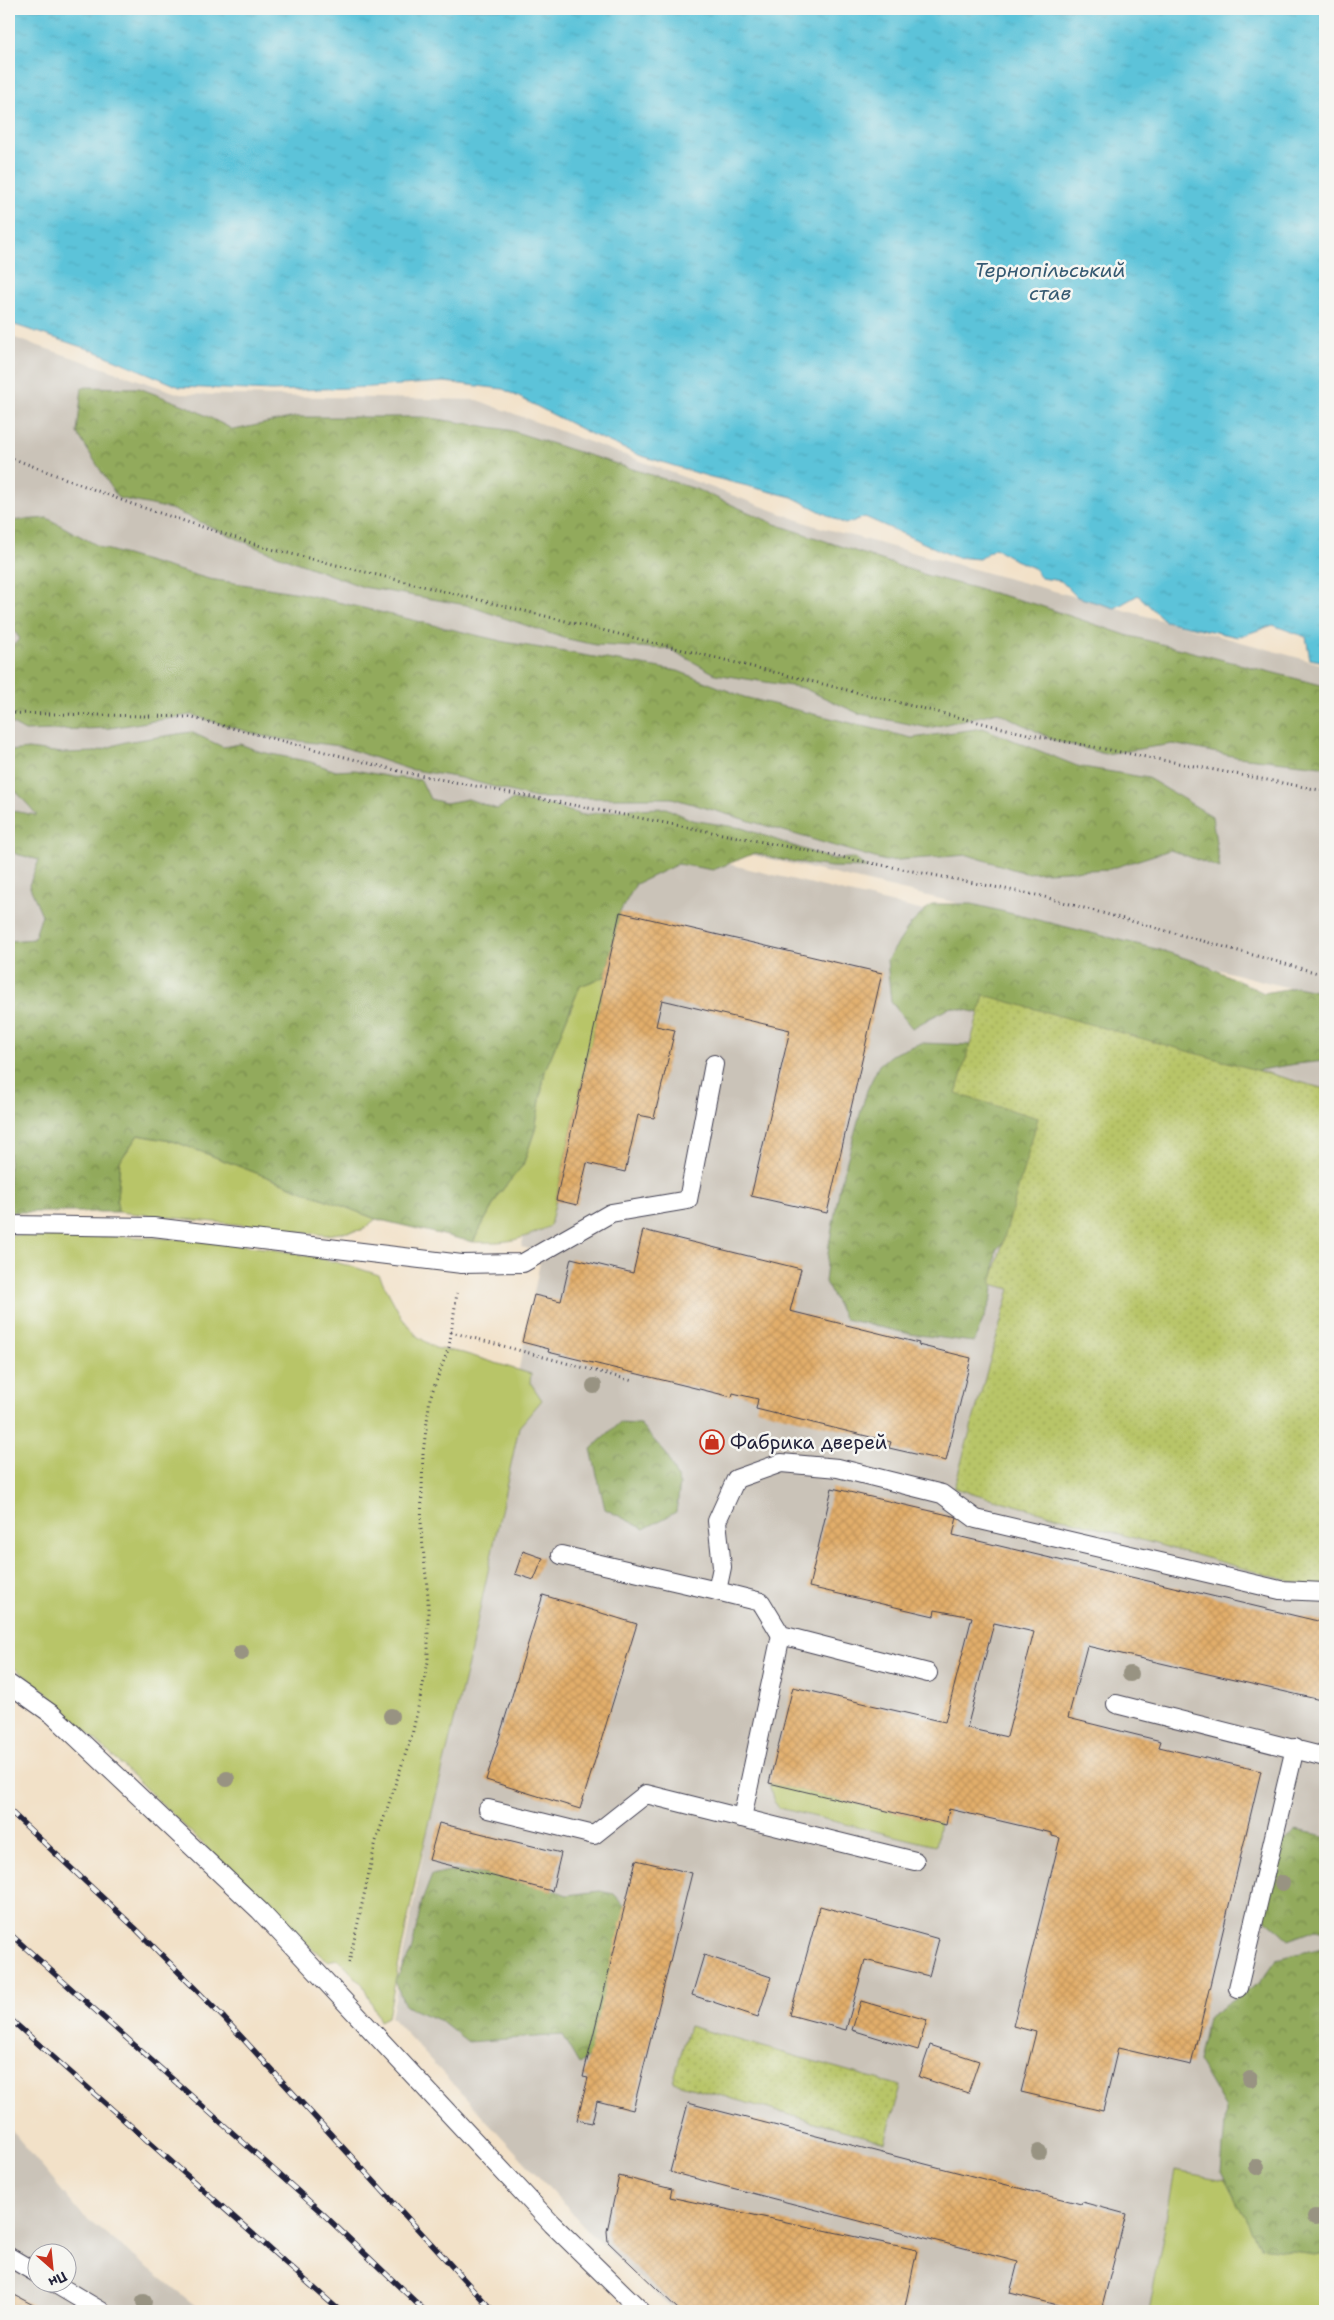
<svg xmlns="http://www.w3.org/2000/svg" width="1334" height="2320" font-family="'Shantell Sans',sans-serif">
  <defs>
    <pattern id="forest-crowns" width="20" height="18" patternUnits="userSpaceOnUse" patternTransform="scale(1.25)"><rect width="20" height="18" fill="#92aa5c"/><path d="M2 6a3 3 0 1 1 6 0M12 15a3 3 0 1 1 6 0" fill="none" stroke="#778a4d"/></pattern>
    <pattern id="garden-dots" width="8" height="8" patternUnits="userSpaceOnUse" patternTransform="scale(1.25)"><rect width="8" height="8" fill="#b8c567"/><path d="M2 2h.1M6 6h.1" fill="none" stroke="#9ea95a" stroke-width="1.8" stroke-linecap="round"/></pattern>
    <pattern id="water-ripples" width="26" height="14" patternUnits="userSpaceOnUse" patternTransform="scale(1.25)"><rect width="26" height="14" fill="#5cc3d9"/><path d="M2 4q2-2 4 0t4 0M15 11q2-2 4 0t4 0" fill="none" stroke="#50a7bb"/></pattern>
    <pattern id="building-cross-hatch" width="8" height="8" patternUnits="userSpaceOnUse" patternTransform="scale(1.25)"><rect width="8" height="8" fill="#e2ae6a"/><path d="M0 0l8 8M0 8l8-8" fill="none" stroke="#c2955d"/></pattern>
  </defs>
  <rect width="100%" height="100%" fill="#f6f6f2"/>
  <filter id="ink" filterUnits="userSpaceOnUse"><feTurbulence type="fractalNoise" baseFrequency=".02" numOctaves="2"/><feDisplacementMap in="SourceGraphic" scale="10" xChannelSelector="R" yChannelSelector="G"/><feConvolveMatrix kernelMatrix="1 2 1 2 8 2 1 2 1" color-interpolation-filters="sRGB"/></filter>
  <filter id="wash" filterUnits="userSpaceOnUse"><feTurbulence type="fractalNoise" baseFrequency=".0096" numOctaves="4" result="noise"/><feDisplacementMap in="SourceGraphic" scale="20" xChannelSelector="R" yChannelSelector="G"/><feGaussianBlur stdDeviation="1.12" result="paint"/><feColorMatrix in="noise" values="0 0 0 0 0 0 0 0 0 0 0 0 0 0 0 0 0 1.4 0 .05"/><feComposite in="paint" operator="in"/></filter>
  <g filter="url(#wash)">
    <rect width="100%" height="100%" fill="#f2e1c8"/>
    <!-- industrial -->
    <g fill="#cac3b8" fill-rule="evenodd">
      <polygon points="9,336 180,394 477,400 812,525 1325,665 1325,997 983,909 624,825 517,1183 9,1148"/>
      <polygon points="633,841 1227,984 1325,1011 1325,2311 674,2311 595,2238 391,2017 542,1252 521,1247"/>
      <path d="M 9,2127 L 80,2213 L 202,2311 L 9,2311 ZM 38,2252 L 68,2252 L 68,2282 L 38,2282 Z"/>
    </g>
    <!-- grass -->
    <g fill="#b8c567" stroke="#6d7451">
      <path d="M 606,976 L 550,1226 C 519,1241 508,1243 473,1242 L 499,1194 L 523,1165 L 535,1130 L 545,1071 L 580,986 Z"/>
      <polygon points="138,1135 176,1142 376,1219 362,1230 325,1235 253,1226 118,1212 117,1199 120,1161"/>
      <path d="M 9,1235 C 129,1235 265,1236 379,1275 L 402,1318 L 417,1336 L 435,1348 L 463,1353 L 531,1374 L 530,1382 L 542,1400 L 519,1427 L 469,1660 L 417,1874 L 388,2017 L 380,2021 L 363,1985 L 338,1959 L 327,1961 L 298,1936 L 45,1691 L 9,1664 Z"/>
      <polygon points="769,1783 940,1823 936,1846 779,1808 773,1800"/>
      <polygon points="1175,2171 1325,2198 1325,2311 1149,2311"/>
    </g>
    <!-- forest -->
    <g fill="url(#forest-crowns)" stroke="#5a664c">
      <polygon points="82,387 139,388 189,407 234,430 295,417 424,417 509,430 699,490 775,524 929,576 1035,604 1126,635 1325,686 1325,769 1321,766 1237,757 1173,744 1105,754 1056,741 998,712 929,728 860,714 803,688 715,674 670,649 596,645 563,638 466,605 363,587 258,548 171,509 118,498 77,433"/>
      <polygon points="47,518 102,548 209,579 300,593 505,642 678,671 744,697 912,738 983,728 1077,766 1148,778 1212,816 1220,868 1170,850 1110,869 1025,873 968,855 885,861 672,798 535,798 461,778 408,769 340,746 266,737 191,715 110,728 25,731 9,722 9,649 20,639 9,623 9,521"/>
      <polygon points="191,732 223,747 240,744 261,752 311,762 336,771 355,770 391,777 421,780 430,799 446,803 468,799 497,809 513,800 552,806 583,815 629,809 666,808 692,820 742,828 831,859 854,858 867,868 831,867 782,860 755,853 713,870 678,864 636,884 620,912 606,976 580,986 545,1071 535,1130 523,1165 499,1194 473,1242 376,1219 176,1142 138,1135 120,1161 117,1199 118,1212 9,1212 9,941 34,939 42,915 29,885 39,860 16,854 9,849 9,813 12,811 37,815 13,788 9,788 9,751 28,749 63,753 94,752 125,742"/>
      <polygon points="932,904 972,904 1161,950 1203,964 1264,993 1297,987 1325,993 1325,1061 1296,1064 1229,1075 1165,1074 1129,1035 993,1016 951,1007 912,1028 891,1002 887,960 910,925"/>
      <polygon points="921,1043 972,1045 1042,1112 1021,1225 996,1250 992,1298 974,1342 910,1334 845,1319 825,1282 829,1245 840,1186 856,1128 867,1090 879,1065 891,1055"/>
      <polygon points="619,1423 640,1424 667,1455 680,1485 676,1512 644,1529 605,1509 591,1449"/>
      <polygon points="1296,1830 1325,1836 1325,1932 1316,1930 1289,1940 1262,1916 1263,1864"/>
      <polygon points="449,1871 521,1878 567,1895 600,1891 614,1894 629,1911 603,2047 579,2064 562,2035 468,2042 443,2022 405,2006 395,1981 411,1952 422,1901 432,1875"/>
      <polygon points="1325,1947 1325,2252 1315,2254 1260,2247 1221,2172 1226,2109 1198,2061 1207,2018 1258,1984 1276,1959"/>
    </g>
    <!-- garden -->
    <g fill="url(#garden-dots)" stroke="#6d7451">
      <polygon points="984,995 1325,1089 1325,1591 954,1488 1010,1289 991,1284 1038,1118 956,1094"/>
      <polygon points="689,2026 901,2086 885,2142 673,2082"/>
    </g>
    <!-- water -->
    <polygon fill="url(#water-ripples)" stroke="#3f728a" points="9,9 1325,9 1325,662 1310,659 1306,637 1273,625 1238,637 1165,621 1138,595 1115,608 1077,597 1061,581 1041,578 1034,568 1015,560 995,548 979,559 955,557 865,517 845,524 792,497 707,476 639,455 591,434 503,389 444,382 371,387 272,391 180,387 97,352 9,323"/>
    <g id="blocks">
      <!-- building -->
      <g fill="url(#building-cross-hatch)" fill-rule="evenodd">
        <polygon points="620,912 882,973 827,1213 751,1196 790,1030 662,1000 656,1026 675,1030 654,1118 638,1115 625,1172 587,1163 577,1205 556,1200"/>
        <polygon points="643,1230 801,1269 790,1311 919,1343 918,1345 971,1358 946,1461 889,1448 891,1442 756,1409 758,1399 733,1393 732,1397 548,1352 549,1349 522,1342 534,1295 561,1301 571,1258 633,1273"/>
        <path d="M 832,1488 L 957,1517 L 953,1535 L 1322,1622 L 1325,1609 L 1325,1701 L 1087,1646 L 1068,1718 L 1161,1741 L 1159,1747 L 1261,1771 L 1191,2065 L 1118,2048 L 1103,2111 L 1021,2092 L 1036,2032 L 1013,2026 L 1060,1838 L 1052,1836 L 1052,1833 L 949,1809 L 946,1825 L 769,1783 L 793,1687 L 945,1722 L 972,1617 L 935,1610 L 934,1616 L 809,1587 ZM 994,1623 L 1034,1632 L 1007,1737 L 967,1728 Z"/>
        <polygon points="523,1551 543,1558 534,1580 515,1574"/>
        <polygon points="543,1595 637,1624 580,1809 486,1780"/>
        <polygon points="439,1823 561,1853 552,1891 429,1860"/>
        <polygon points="636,1860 692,1873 633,2110 597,2101 592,2123 577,2120 588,2078 583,2077"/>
        <polygon points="820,1906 939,1939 929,1976 865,1960 846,2030 790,2015"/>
        <polygon points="704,1955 771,1977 758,2017 692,1995"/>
        <polygon points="861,2001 927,2020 918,2050 852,2030"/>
        <polygon points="930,2045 979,2061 968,2093 919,2077"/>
        <polygon points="688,2103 1081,2204 1082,2202 1126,2214 1101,2311 1080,2311 1010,2293 1018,2262 670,2172"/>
        <polygon points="619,2176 672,2189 670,2197 917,2250 904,2311 680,2311 608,2242 607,2231"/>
        <polygon points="9,2292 35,2306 32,2311 9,2311"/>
      </g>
    </g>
  </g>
  <g filter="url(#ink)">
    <use href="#blocks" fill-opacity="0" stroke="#413f50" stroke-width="1"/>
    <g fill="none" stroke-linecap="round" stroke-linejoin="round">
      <!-- service casing -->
      <g stroke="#413f50" stroke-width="20">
        <g id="service">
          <polyline points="9,1225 153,1227 462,1264 523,1263 611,1213 688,1200 714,1064"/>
          <polyline points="561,1555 717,1591 722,1567 717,1521 736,1479 781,1463 838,1468 942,1494 976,1519 1280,1590 1325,1592"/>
          <polyline points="717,1591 761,1602 781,1635 928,1673"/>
          <polyline points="781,1635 742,1818 915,1861"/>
          <polyline points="9,1684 53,1715 260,1911 552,2224 641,2311"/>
          <polyline points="1116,1704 1325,1757"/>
          <polyline points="488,1809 594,1835 646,1794 742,1818"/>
          <polyline points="1238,1988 1295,1748"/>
          <polyline points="9,2257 38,2274"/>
          <polyline points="52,2282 101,2311"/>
        </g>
      </g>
      <!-- path -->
      <g stroke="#413f50" stroke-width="3" stroke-dasharray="1 4" stroke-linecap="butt">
        <polyline points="9,457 129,503 267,548 1031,735 1325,791"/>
        <polyline points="9,713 189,717 403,772 1041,896 1325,975"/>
        <polyline points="451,1332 633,1381"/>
        <polyline points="349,1963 376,1841 412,1735 428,1662 428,1596 421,1528 423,1453 430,1398 449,1347 457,1293"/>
      </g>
      <!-- service -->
      <use href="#service" stroke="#fff" stroke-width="18"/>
      <!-- rail casing -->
      <g stroke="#22223b" stroke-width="5.5">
        <g id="rail">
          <polyline points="9,1810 135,1928 224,2018 493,2311"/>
          <polyline points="9,1933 320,2211 425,2311"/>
          <polyline points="9,2018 340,2311"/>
        </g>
      </g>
      <!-- rail -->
      <use href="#rail" stroke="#f6f6f2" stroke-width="4" stroke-dasharray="11" stroke-linecap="butt"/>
    </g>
    <!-- trees -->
    <g fill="#989382">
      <circle cx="594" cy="1386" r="8"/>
      <circle cx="241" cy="1653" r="8"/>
      <circle cx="1130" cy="1674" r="8"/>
      <circle cx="391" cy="1716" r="8"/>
      <circle cx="227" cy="1779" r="8"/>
      <circle cx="1282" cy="1883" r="8"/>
      <circle cx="1250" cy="2079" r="8"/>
      <circle cx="1039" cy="2152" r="8"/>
      <circle cx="1257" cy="2167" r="8"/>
      <circle cx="1315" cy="2217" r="8"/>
      <circle cx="144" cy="2302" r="8"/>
    </g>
  </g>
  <!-- icons -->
  <defs>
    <g id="shop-ring" transform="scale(1.25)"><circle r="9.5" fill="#f6f6f2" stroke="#c8321e" stroke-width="1.5"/><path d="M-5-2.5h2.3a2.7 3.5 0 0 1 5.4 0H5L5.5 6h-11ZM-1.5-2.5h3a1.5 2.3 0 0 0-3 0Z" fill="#c8321e"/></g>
  </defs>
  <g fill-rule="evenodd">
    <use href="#shop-ring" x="712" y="1442"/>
  </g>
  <g text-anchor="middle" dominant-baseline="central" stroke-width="5" stroke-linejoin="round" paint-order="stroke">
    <!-- poi labels -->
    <g font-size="19" fill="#22223b" stroke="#f6f6f2" text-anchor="start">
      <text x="730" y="1442">Фабрика дверей</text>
    </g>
    <!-- water labels -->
    <g font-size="20" font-style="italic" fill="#365a72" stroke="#f6f6f2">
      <text x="1050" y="270">Тернопільський<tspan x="1050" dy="23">став</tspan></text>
    </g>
  </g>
  <!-- margin -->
  <rect width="1334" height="2320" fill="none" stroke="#f6f6f2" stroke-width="30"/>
  <!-- north arrow -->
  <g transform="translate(52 2268) rotate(153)"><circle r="24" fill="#f6f6f2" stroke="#a1a1a9"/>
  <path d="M0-4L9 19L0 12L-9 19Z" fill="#c8321e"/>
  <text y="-8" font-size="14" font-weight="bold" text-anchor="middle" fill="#22223b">Пн</text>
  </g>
</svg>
